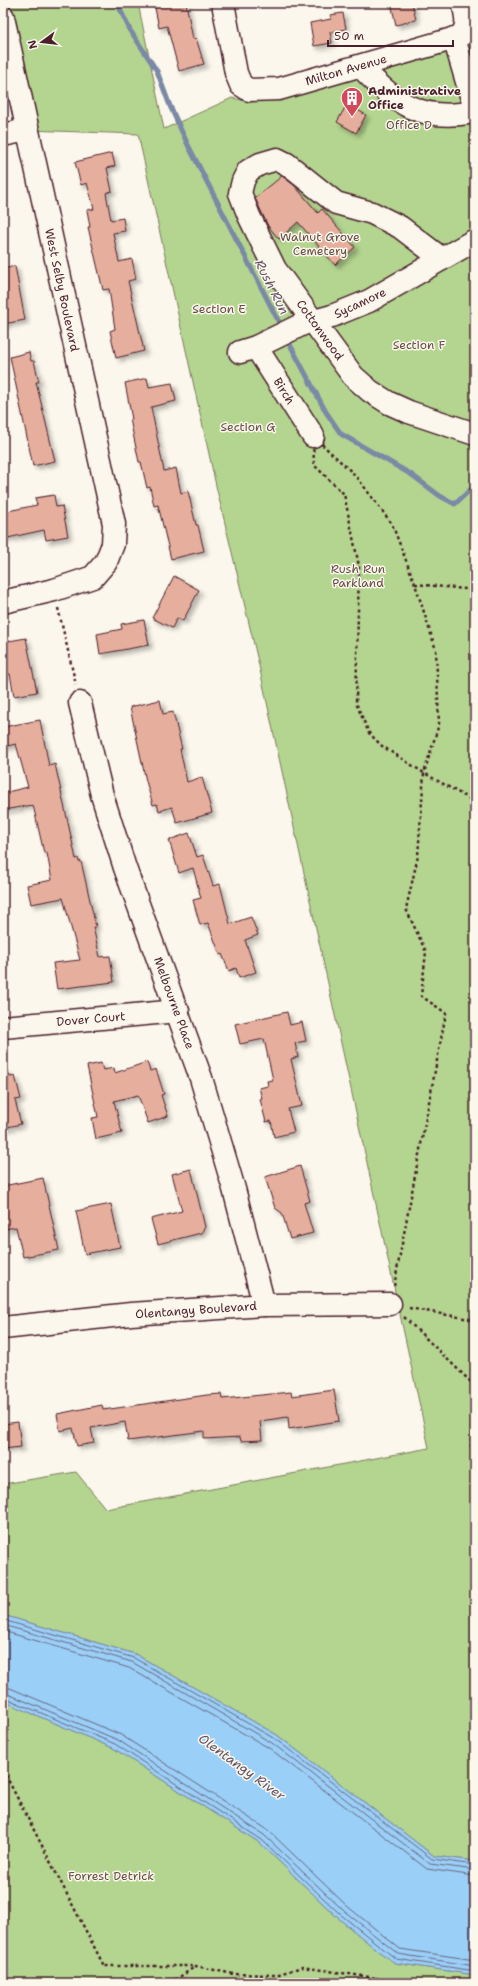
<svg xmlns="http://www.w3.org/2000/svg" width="478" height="1986" font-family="'Shantell Sans',sans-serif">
  <defs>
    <filter id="shadow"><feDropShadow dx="3.5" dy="3.5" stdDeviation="2" flood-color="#0004"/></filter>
  </defs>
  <rect width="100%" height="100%" fill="#fbf7ec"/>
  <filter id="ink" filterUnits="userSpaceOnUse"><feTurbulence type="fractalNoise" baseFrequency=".025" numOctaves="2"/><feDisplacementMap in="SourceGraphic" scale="8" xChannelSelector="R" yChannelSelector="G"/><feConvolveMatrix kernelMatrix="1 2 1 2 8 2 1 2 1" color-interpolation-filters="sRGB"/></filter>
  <g filter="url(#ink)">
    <!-- green -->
    <g fill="#b3d58f" stroke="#7e7a5d">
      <polygon points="3,3 138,3 164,129 232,98 252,102 464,43 475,36 475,1861 434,1856 277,1735 135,1654 3,1615 3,1484 76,1472 106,1509 429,1448 258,661 217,490 138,134 27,130 3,17"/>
      <polygon points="3,1701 113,1748 260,1843 337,1917 378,1951 395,1963 475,1975 475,1983 3,1983"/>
    </g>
    <!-- water -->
    <polygon fill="#9acff8" stroke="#7a89a6" points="3,1615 135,1654 277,1735 434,1856 475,1861 475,1975 395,1963 378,1951 337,1917 260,1843 113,1748 3,1701"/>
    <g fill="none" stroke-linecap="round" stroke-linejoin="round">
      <!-- shore -->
      <g stroke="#6a657d" stroke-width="1">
        <polyline points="3,1620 134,1658 275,1739 432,1859 475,1865"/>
        <polyline points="3,1625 132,1662 272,1743 430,1864 475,1870"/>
        <polyline points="3,1631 129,1668 269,1748 427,1869 475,1876"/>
        <polyline points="3,1686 10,1688 121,1735 268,1830 347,1906 400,1949 475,1960"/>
        <polyline points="3,1692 118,1740 264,1835 343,1910 398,1954 475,1966"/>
        <polyline points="3,1697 115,1744 262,1840 340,1914 396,1959 475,1971"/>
      </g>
      <!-- stream -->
      <g stroke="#7a89a6" stroke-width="5">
        <polyline points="117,3 130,30 157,71 170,106 188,145 282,328"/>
        <polyline points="286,337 326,412 341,434 412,475 440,496 455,504 471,489 475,491"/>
      </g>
    </g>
    <!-- building -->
    <g fill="#e6ae9d" stroke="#4a1f2b" filter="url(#shadow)">
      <polygon points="161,3 186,3 193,39 196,38 204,64 179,71 167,26 159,28 155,8 161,6"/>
      <polygon points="391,3 412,3 416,20 396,25"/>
      <polygon points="343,13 346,29 330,32 332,43 314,46 310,23 331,19 330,15"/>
      <polygon points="347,104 366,115 356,133 337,122"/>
      <polygon points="112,153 115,166 107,168 112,191 106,193 111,220 123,218 125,231 113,233 119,262 132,259 136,279 128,281 144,351 116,358 110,331 115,329 109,289 103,290 88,227 90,227 87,210 94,209 87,183 81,185 75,162"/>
      <polygon points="282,176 294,185 318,213 322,209 355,247 335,265 298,222 279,239 268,226 255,198"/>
      <polygon points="15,266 25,320 3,324 3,269"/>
      <polygon points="29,352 31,361 34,361 39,382 36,382 55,461 33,466 10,357"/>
      <polygon points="147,378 149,387 172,383 176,401 151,407 164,471 176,468 181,493 188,491 196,525 198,525 204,551 171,559 158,505 154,506 150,487 147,488 141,462 139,462 130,419 132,419 125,383"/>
      <polygon points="54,495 56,507 62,506 68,536 46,540 44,530 3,539 3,512 37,505 35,498"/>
      <polygon points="174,576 199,590 183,621 177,618 172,628 152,618"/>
      <polygon points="144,620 149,645 100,654 97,634 122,629 121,624"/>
      <polygon points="26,638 37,692 14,696 10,674 7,674 3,653 3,642"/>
      <polygon points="160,700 163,714 173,712 182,749 180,749 187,782 202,777 212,813 177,823 172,807 159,811 157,804 153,805 146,781 130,707"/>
      <polygon points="40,720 49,766 55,764 76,859 78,858 79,862 81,861 96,927 93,927 100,957 110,956 114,982 57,989 53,963 80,960 63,898 31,904 27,885 52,880 47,853 44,853 33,805 3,810 3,793 28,787 16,744 3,747 3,727"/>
      <polygon points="189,833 197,857 203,855 213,886 220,884 230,924 251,917 258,935 245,940 256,972 239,978 236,968 229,971 222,954 220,955 208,923 200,925 193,900 201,898 193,868 179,873 169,840"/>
      <polygon points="287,1012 290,1025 302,1022 306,1041 295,1043 298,1057 291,1059 302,1106 288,1109 294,1132 274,1137 271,1121 266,1122 260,1099 262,1098 259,1088 268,1086 267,1081 273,1080 264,1039 240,1044 235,1024"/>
      <polygon points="147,1062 150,1071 156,1069 164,1094 161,1095 168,1116 148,1123 138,1095 114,1101 122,1133 96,1139 92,1118 98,1117 87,1066 101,1063 103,1070 114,1068 115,1073"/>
      <polygon points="3,1071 8,1071 10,1077 15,1076 21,1099 15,1100 21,1124 3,1128"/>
      <polygon points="300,1166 310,1201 304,1203 313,1233 290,1239 282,1213 275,1208 265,1177"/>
      <polygon points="191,1169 205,1227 201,1233 158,1244 151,1219 182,1211 172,1174"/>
      <polygon points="43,1178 59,1250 23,1257 16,1227 5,1229 3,1221 3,1186"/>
      <polygon points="111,1204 120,1247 85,1254 76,1211"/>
      <polygon points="334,1390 339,1421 289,1429 288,1417 260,1421 262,1440 241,1441 240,1437 204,1439 204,1431 128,1441 125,1422 91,1428 94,1443 77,1446 73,1428 60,1431 57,1414 102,1405 103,1410 207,1395 221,1394 222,1399 291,1392 292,1396"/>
      <polygon points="18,1422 21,1447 3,1449 3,1424"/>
    </g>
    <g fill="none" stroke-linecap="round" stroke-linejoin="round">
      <!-- minor casing -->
      <g stroke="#4a1f2b" stroke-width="25">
        <g id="minor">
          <path d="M 223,3 L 236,73 L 241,85 L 249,90 L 279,89 L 459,37 C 470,28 466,15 463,3"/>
          <polyline points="3,17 114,524 113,544 106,562 93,577 54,590 3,602"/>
          <polyline points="454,38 475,109"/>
          <path d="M 361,67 C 397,105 421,122 475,112"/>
          <polyline points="3,135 27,130"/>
          <polyline points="442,259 400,227 372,213 336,203 287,164 277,159 260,164 248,171 243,181 240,193 249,216 275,269 353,376 370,391 389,403 409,412 475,434"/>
          <polyline points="256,347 313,436"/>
          <polyline points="240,352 256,347 303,324 332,316 369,301 475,240"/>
          <polyline points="80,703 102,795 125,868 201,1078 234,1189 264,1305"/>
          <polyline points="3,1027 178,1011"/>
          <polyline points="3,1328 131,1314 264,1305 390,1304"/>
        </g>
      </g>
      <!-- path -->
      <g stroke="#4a1f2b" stroke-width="2.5" stroke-dasharray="3 3" stroke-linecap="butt">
        <polygon points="313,436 356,476 392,524 415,584 436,650 439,724 424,773 382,746 369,733 356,703 359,566 344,494 314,465"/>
        <polyline points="415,584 475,590"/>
        <polyline points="58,608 76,685"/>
        <polyline points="394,1286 446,1013 421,996 426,952 406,909 418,856 424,773 475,802"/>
        <polyline points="409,1308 475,1320"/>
        <polyline points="404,1317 473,1384 471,1449 475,1453"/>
        <polyline points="3,1770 104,1966 196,1966"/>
        <polyline points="376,1978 399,1983"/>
        <polyline points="175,1980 196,1966 233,1974 276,1975 302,1967 376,1978 376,1983"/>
        <polyline points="107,1983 175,1980 176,1983"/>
      </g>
      <!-- minor -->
      <use href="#minor" stroke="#fbf7ec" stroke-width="22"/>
    </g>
  </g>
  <!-- icons -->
  <defs>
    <g id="building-pin" transform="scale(1.15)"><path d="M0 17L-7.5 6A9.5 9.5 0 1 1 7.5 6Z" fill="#d1495b" stroke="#fbf7ec"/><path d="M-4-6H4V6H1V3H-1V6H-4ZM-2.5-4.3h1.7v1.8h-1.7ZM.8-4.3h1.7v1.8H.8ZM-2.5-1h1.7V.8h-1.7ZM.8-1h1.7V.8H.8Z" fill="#fff"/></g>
  </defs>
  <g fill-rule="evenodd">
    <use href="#building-pin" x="352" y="98"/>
  </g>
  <g text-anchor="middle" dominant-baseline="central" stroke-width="3" stroke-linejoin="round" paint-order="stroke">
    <!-- street labels -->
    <g font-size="12" fill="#4a1f2b" stroke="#fbf7ec">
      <text transform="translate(346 70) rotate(-16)">Milton Avenue</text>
      <text transform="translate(62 290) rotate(78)">West Selby Boulevard</text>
      <text transform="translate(360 303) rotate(-25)">Sycamore</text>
      <text transform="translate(320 330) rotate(54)">Cottonwood</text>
      <text transform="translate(284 391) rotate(58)">Birch</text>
      <text transform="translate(174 1003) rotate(70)">Melbourne Place</text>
      <text transform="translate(91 1019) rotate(-5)">Dover Court</text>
      <text transform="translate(196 1310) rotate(-4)">Olentangy Boulevard</text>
    </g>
    <!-- poi labels -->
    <g font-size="12" font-weight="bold" fill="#4a1f2b" stroke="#fbf7ec" text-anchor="start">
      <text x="368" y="91">Administrative<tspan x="368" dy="14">Office</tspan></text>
    </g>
    <!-- park labels -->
    <g font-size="12" fill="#644c44" stroke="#fbf7ec">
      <text x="409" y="125">Office D</text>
      <text x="320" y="237">Walnut Grove<tspan x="320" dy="14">Cemetery</tspan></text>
      <text x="219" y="309">Section E</text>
      <text x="419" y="345">Section F</text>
      <text x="248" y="427">Section G</text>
      <text x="358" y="569">Rush Run<tspan x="358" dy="14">Parkland</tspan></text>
      <text x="111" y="1876">Forrest Detrick</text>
    </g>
    <!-- water labels -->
    <g font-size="13" font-style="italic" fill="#625468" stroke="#fbf7ec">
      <text transform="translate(272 287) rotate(63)">Rush Run</text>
      <text transform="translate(242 1767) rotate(36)">Olentangy River</text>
    </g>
  </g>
  <!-- margin -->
  <rect width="478" height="1986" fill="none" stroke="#fbf7ec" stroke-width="16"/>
  <rect x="8" y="8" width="462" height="1970" fill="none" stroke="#4a1f2b" stroke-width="1.5" filter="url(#ink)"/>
  <!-- north arrow -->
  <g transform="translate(42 42) rotate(255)" stroke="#fbf7ec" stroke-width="3" paint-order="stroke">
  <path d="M0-3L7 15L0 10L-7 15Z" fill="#4a1f2b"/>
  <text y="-6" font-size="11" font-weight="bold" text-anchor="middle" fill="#4a1f2b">N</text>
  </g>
  <!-- scale -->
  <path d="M328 40v6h125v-6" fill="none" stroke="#4a1f2b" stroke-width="2"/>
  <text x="334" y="40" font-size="12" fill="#4a1f2b" stroke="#fbf7ec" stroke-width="3" paint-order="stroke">50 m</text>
</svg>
